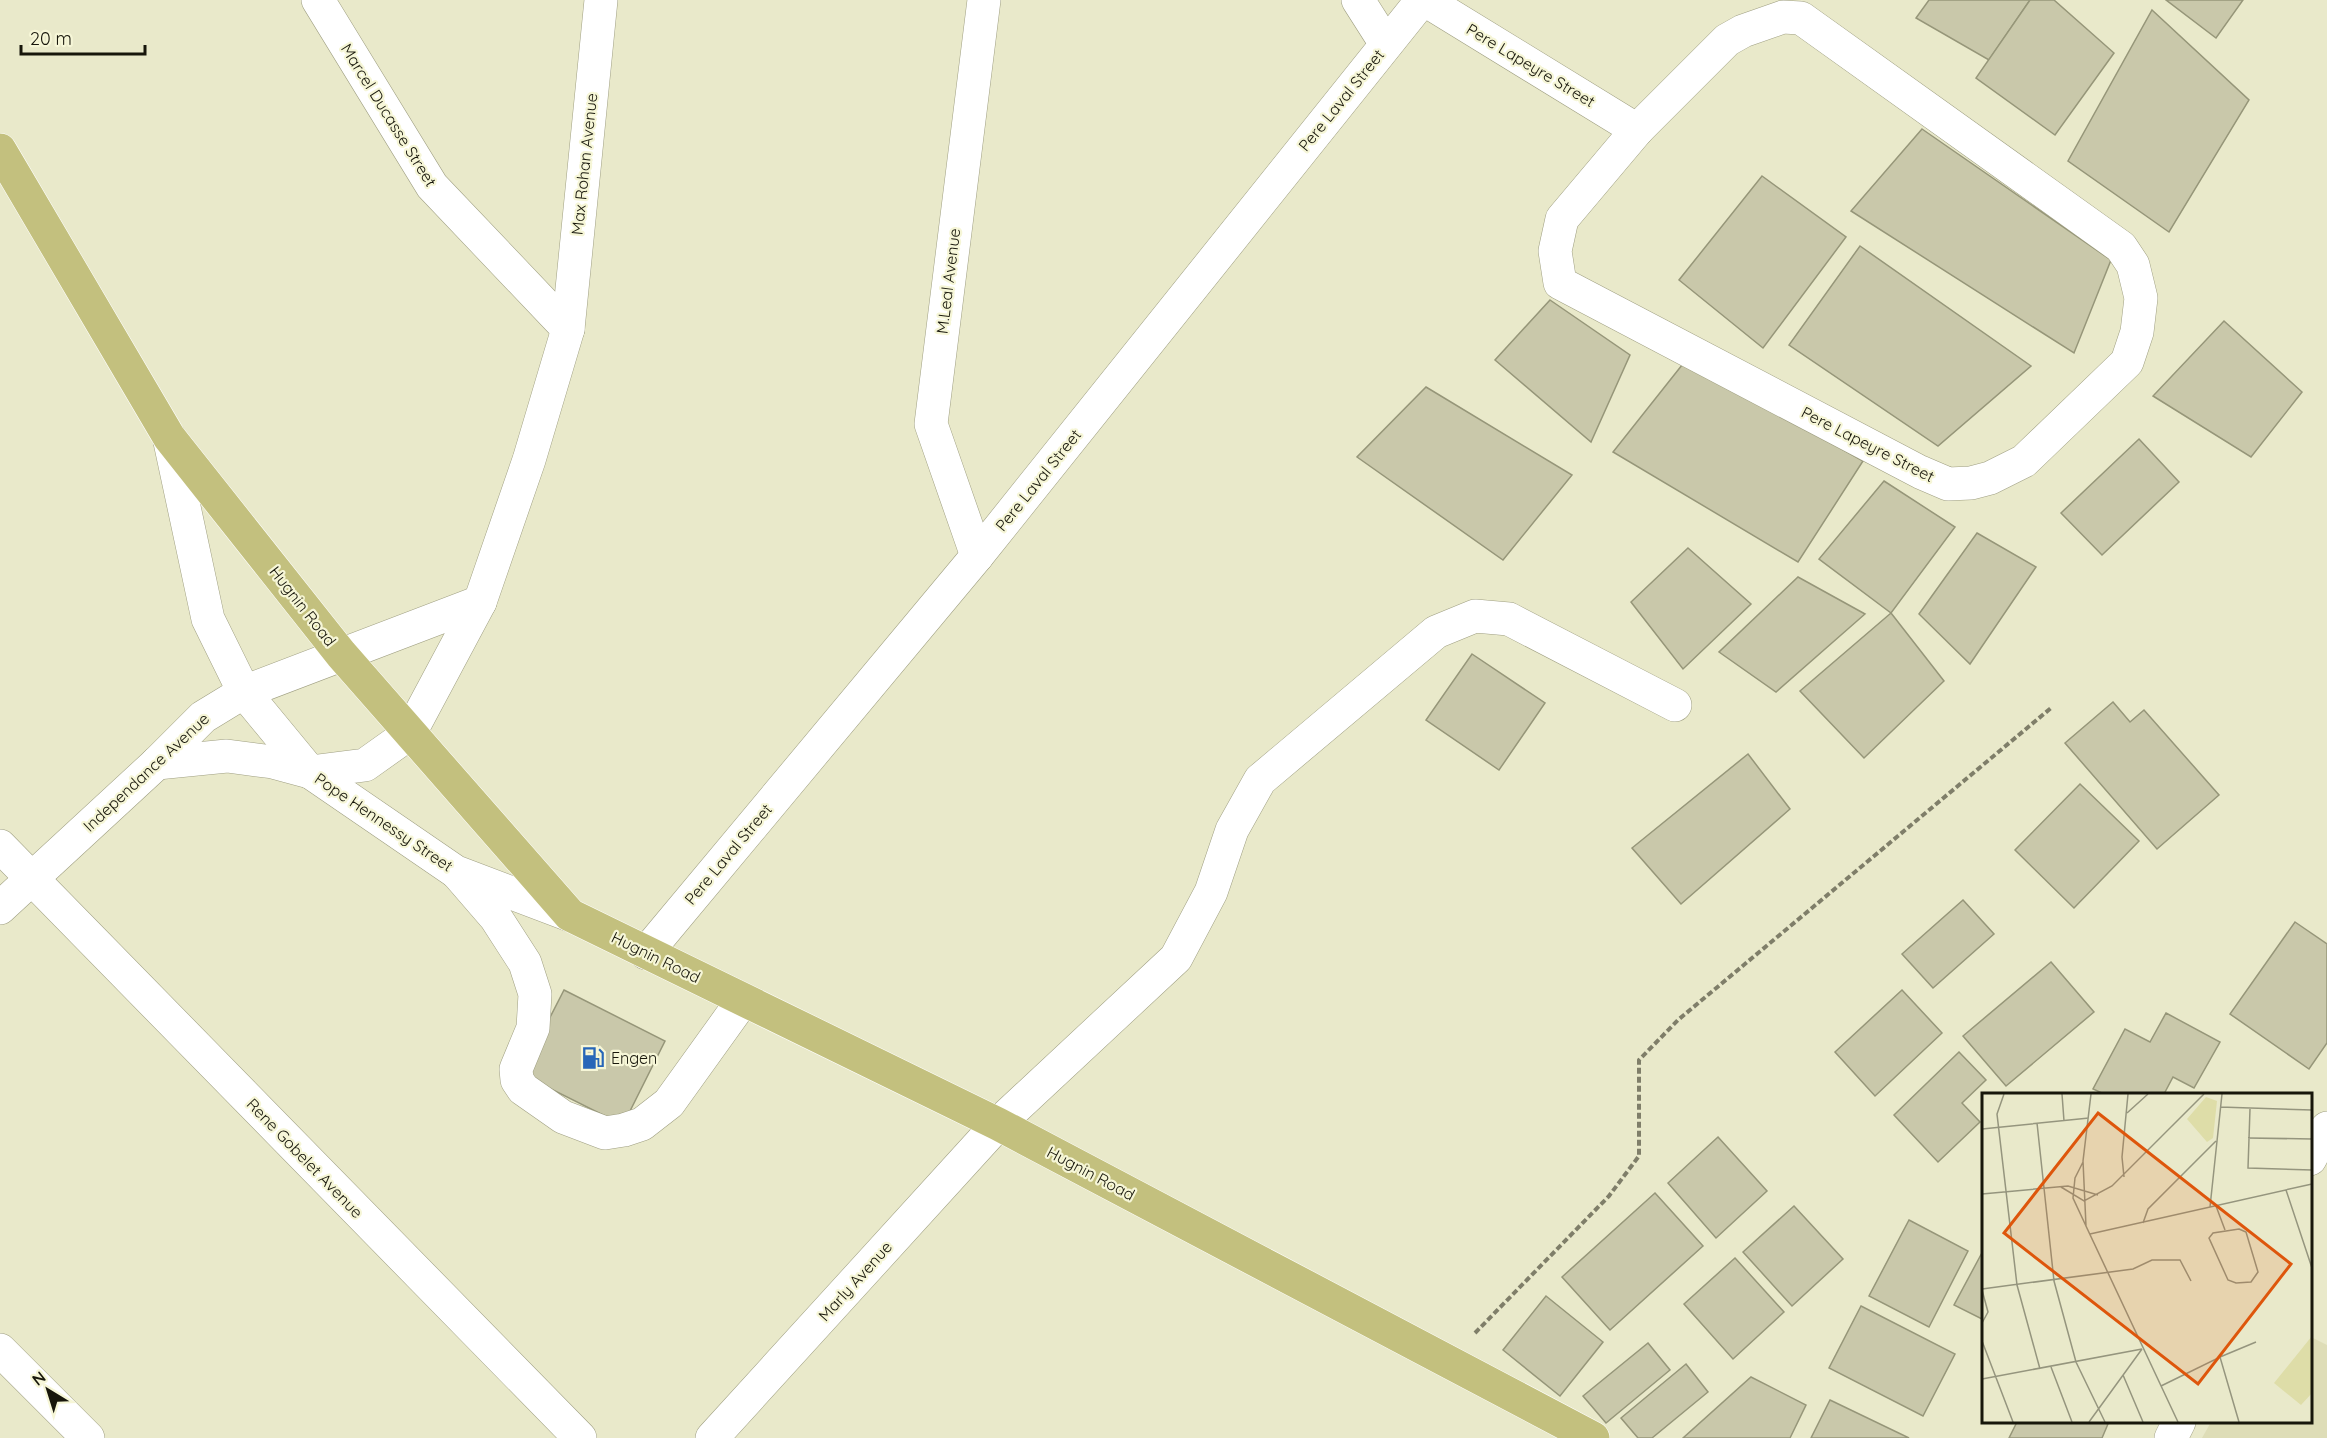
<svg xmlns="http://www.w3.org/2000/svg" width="2327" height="1438" font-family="Quicksand,sans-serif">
  <rect width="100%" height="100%" fill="#e9e9ca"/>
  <!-- built -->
  <polygon fill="#deddb7" points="2311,1337 2327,1345 2327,1438 2202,1438 2211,1422 2310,1422"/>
  <!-- building -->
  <g fill="#c9c8aa" stroke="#969679" stroke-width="1.5">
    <polygon points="1929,0 2030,0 1989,60 1916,18"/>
    <polygon points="2030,0 2054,0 2114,53 2055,135 1976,78"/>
    <polygon points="2166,0 2243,0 2216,38"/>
    <polygon points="2152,10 2249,100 2169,232 2068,161"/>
    <polygon points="1922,129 2111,260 2074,353 1851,211"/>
    <polygon points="1762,176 1846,237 1763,348 1679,280"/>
    <polygon points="1860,246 2031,366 1938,446 1789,345"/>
    <polygon points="1550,300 1630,355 1591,442 1495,360"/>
    <polygon points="2224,321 2302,392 2251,457 2153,396"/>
    <polygon points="1686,360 1863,461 1798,562 1613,452"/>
    <polygon points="1426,387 1572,475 1503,560 1357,457"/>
    <polygon points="2139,439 2179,482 2102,555 2061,513"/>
    <polygon points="1884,481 1955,527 1891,613 1819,559"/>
    <polygon points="1977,533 2036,567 1970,664 1919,614"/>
    <polygon points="1688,548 1751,604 1683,669 1631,602"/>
    <polygon points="1798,577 1865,614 1776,692 1719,652"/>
    <polygon points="1891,613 1944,681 1864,758 1800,691"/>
    <polygon points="1472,654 1545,703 1499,770 1426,720"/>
    <polygon points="2113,702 2130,722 2144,710 2219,795 2157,849 2065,743"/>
    <polygon points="1748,754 1790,809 1681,904 1632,848"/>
    <polygon points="2080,784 2139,841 2074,908 2015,850"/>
    <polygon points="1963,900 1994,934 1933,988 1902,954"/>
    <polygon points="2295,922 2327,944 2327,1043 2309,1069 2230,1014"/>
    <polygon points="2051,962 2094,1012 2006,1086 1963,1036"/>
    <polygon points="564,990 665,1041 623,1125 521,1074"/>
    <polygon points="1902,990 1942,1033 1875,1096 1835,1052"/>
    <polygon points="2166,1013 2220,1042 2194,1088 2173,1077 2164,1094 2104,1094 2093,1089 2125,1029 2150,1042"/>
    <polygon points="1959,1052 1986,1080 1962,1103 1980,1122 1938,1162 1894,1115"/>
    <polygon points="1718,1137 1767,1191 1716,1238 1668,1183"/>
    <polygon points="1655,1193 1703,1246 1610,1330 1562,1277"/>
    <polygon points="1794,1206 1843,1259 1792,1306 1743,1252"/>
    <polygon points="1909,1220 1968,1251 1929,1327 1869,1296"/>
    <polygon points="1984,1249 1984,1320 1954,1305"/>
    <polygon points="1735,1258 1784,1312 1733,1359 1684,1304"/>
    <polygon points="1546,1296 1603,1342 1560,1396 1503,1350"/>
    <polygon points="1861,1306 1955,1354 1923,1416 1829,1368"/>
    <polygon points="1648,1343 1670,1370 1606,1423 1583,1396"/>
    <polygon points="1686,1364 1708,1392 1652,1438 1638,1438 1621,1418"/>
    <polygon points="1751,1377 1806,1405 1790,1438 1683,1438"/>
    <polygon points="1830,1400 1909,1438 1811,1438"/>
    <polygon points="2017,1422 2103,1422 2108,1424 2102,1438 2009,1438"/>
  </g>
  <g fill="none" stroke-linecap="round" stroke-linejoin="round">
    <!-- minor casing -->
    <g stroke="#9f9f82" stroke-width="34">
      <g id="minor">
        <polyline points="318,0 432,186 568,329"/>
        <polyline points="1358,0 1386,44"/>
        <polyline points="1425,0 1637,130"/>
        <polygon points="1783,17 1801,18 2121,247 2133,265 2141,298 2137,332 2127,362 2024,461 1990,478 1971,483 1948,484 1920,472 1560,283 1555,251 1562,219 1637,130 1727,40 1743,31"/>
        <polyline points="169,437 208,619 244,692 310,772 456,872 570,915"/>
        <polyline points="977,556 931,424 984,0"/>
        <polyline points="157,763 227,756 273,762 310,772 365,765 410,733 480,602 529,460 568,329 601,0"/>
        <polyline points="0,846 580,1438"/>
        <polyline points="458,874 496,918 525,963 535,994 533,1028 516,1069 517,1080 523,1089 563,1117 605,1133 624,1130 642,1124 669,1103 743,1000"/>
        <polyline points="0,908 157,763 203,717 244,692 480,602"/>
        <polyline points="646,953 977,556 1422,0"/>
        <polyline points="2310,1159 2327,1128"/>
        <polyline points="0,1350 88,1438"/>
        <polyline points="712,1438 998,1124 1176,958 1211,892 1232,830 1260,780 1436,632 1475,616 1509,619 1675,705"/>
        <polyline points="2171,1438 2179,1422"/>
      </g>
    </g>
    <!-- major casing -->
    <g stroke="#fff" stroke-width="34">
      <polyline id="major" points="0,150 169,437 341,654 570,915 998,1124 1593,1438"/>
    </g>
    <!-- path -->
    <polyline stroke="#7f7e69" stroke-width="4" stroke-dasharray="6 3" stroke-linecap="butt" points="1475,1333 1609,1196 1639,1156 1639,1060 1678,1020 2051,708"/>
    <!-- minor -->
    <use href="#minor" stroke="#fff" stroke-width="33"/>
    <!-- major -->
    <use href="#major" stroke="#c3c07e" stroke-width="33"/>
  </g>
  <!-- icons -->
  <defs>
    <g id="fuel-bare" transform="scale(1.8)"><path d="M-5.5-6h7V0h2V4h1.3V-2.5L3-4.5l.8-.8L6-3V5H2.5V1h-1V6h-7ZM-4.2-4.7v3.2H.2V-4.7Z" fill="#2766b8" stroke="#f6f6d7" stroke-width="2.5" paint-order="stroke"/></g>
  </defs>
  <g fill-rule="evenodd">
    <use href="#fuel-bare" x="593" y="1058"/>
  </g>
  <g text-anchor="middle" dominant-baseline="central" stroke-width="4.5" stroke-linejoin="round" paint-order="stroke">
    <!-- street labels -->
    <g font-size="16" fill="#17160b" stroke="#f6f6d7">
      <text transform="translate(1531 65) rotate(31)">Pere Lapeyre Street</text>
      <text transform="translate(1341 100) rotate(-51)">Pere Laval Street</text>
      <text transform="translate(389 115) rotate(58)">Marcel Ducasse Street</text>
      <text transform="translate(584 164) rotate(-84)">Max Rohan Avenue</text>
      <text transform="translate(948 281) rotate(-83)">M.Leal Avenue</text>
      <text transform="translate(1868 444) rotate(27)">Pere Lapeyre Street</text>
      <text transform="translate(1038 480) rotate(-51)">Pere Laval Street</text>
      <text transform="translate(303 606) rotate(52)">Hugnin Road</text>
      <text transform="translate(146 772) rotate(-43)">Independance Avenue</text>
      <text transform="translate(384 822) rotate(34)">Pope Hennessy Street</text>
      <text transform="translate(728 854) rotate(-50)">Pere Laval Street</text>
      <text transform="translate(656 957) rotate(26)">Hugnin Road</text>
      <text transform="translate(305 1158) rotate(46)">Rene Gobelet Avenue</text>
      <text transform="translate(1091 1173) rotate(28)">Hugnin Road</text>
      <text transform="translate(855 1281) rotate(-48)">Marly Avenue</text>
    </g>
    <!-- poi labels -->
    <g font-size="16" fill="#17160b" stroke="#f6f6d7" text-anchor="start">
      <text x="611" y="1058">Engen</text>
    </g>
  </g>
  <!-- overview -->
  <g transform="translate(1982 1093)">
    <rect width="330" height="330" fill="#e9e9ca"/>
    <path d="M 224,4 L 235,8 L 231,45 L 225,49 L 205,26 ZM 330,243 L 330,300 L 319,312 L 292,290 Z" fill="#dedda8"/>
    <path fill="none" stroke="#95957e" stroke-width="1.5" d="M 22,1 L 15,21 L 35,192 L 58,276M 80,1 L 82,28M 109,1 L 101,68 L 104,133 L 196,329M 238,14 L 330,17M 268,16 L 266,75 L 330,77M 145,20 L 166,1M 55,30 L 72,188 L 94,269 L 123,329M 0,36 L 107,25M 266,45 L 330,46M 101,69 L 93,85 L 91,105 L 104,133M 142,84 L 140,64 L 146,1M 79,94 L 102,108 L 130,93 L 222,1M 304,97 L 330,175M 0,101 L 86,93 L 116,102M 234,113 L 243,137M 228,114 L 240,1M 161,130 L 166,116 L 234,48M 257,136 L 264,139 L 276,179 L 269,189 L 254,190 L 246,187 L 227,145 L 231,140 ZM 108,141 L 330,91M 0,196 L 151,176 L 170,167 L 198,167 L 209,188M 0,197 L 6,219 L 0,230M 0,248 L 31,329M 238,264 L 274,249M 69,274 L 90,329M 141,282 L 161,329M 0,286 L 160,256M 179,293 L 238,264 L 257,329M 107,329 L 160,256"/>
    <path fill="#de560c" fill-opacity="0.15" stroke="#de560c" stroke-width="3" d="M 116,20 L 309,171 L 216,291 L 22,140 Z"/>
    <rect width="330" height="330" fill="none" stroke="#17160b" stroke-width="3"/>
  </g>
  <!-- north arrow -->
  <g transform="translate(48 1390) rotate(322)" stroke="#f6f6d7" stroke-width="4.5" paint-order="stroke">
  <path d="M0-4.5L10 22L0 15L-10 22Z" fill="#17160b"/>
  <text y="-9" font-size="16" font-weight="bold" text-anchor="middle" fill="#17160b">N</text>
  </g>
  <!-- scale -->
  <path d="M21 45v9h124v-9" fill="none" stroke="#17160b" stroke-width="3"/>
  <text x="30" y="45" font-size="18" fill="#17160b" stroke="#f6f6d7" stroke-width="4.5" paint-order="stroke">20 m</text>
</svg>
